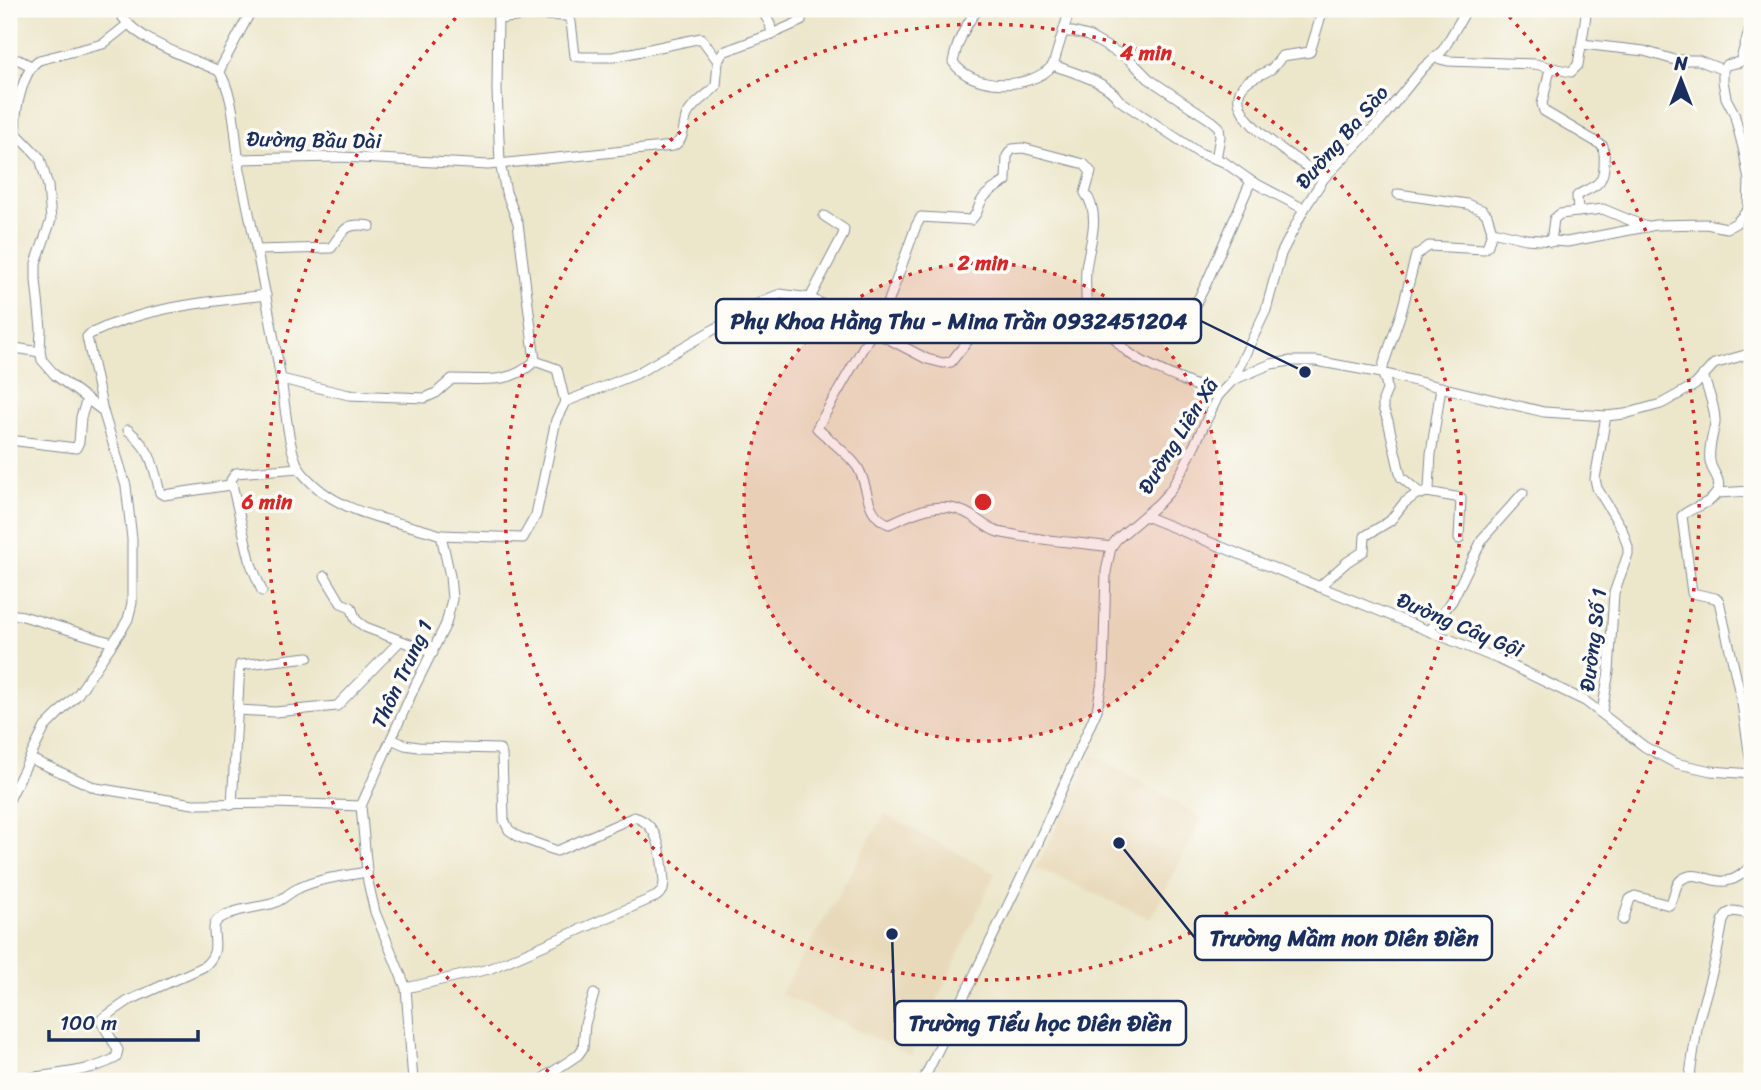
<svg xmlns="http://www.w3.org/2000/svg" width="1761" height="1090" font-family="Sriracha,sans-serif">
  <rect width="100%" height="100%" fill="#fdfcf7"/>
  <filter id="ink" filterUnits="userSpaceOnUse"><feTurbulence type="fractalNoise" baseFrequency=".0143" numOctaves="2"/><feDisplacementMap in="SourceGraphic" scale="14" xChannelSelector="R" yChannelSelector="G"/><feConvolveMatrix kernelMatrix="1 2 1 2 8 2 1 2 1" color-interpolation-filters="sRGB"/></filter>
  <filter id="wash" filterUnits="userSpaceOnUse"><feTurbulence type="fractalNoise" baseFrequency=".00686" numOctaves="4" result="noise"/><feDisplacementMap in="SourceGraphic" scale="28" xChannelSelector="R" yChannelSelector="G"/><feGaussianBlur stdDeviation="1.57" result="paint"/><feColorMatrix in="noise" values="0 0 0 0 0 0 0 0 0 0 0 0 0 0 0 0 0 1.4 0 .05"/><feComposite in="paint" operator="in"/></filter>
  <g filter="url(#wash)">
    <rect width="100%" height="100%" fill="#ece6ca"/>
    <!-- built -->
    <g fill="#e8d9ba">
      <polygon points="1093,754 1203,818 1150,919 1036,867"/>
      <polygon points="885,814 995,873 912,1056 781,994"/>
    </g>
  </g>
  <g filter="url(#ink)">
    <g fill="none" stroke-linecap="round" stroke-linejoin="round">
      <!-- street casing -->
      <g stroke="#848a94" stroke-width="11">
        <g id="street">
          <path d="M 118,9 C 131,40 189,57 219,71 C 237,101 234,141 241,175 C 255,241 269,307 280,374 C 285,399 287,446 299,468 C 302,474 309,480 313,484 C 347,516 399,521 441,535 L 450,576 L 452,599 L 446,624 L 415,686 L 361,806 L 368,882 L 375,912 L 406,988 L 413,1081"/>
          <polyline points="498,9 497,91 500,163 506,192 518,223 535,361 557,369 565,402"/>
          <path d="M 978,9 C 966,24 957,42 953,62 C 972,91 1032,90 1053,65 C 1074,73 1107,81 1119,100 L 1199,153 L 1224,162 L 1251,181 L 1304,209"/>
          <path d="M 1323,9 L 1310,52 L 1282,56 C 1279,60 1275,66 1271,69 C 1261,76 1245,78 1240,91 C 1228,122 1304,163 1324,178"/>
          <polyline points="498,19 532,15 568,16 571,22 575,56 581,57 613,57 701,38 718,61"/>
          <polyline points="1063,32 1073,32 1088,36 1129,59 1149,79 1212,121 1219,127 1220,137 1216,159"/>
          <polyline points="772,34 801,21 801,9"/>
          <polyline points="1582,44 1644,51 1675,60 1698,60 1723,70"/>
          <polyline points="1436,58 1448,61 1535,64 1571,72 1578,65 1587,9"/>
          <polyline points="9,60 19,60 31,66"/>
          <polyline points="1053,65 1070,9"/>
          <path d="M 1550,69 L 1542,104 L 1544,111 L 1603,146 C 1605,156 1606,177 1597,184 C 1591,189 1583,191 1577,196 L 1578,212"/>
          <polyline points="219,71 252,9"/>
          <path d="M 238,159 L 342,157 L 488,165 L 673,146 C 686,139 682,127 687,115 C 693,103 707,96 716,86 L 718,61 L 723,52 L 772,34 L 770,24 L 761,9"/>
          <polyline points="1398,194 1467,204 1482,210 1487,215 1492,231 1488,245 1484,249 1429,246 1416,255 1402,310 1384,363 1382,373 1386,382 1387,390 1383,400 1383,408 1388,421 1401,477 1421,494 1427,492 1429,488 1431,454 1441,387"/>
          <polyline points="1492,231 1526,239 1567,242 1656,225 1706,224 1727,228 1736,223 1748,210 1749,181 1744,152 1734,113 1726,98 1723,81 1723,70 1726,65 1740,62 1752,21"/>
          <polyline points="1551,242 1554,219 1560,214 1603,209 1646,227"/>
          <path d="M 257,250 L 331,248 C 344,230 345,222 370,226"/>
          <polyline points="810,298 843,235 844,229 824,216"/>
          <path d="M 1088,320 C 1086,303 1085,287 1086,269 C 1089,244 1102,215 1085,193 L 1091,172 L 1084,164 L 1023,148 L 1012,149 L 1007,156 L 1006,181 C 998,187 987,191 982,200 C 977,208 980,211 971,220 L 921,217 L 916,226 L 887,306 L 817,428 C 829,440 850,455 858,468 C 870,488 864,515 889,524 C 915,512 942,498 970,515 C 979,520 988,529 998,532 C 1035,540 1074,542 1111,547"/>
          <path d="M 1111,332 L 1123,307 C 1145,305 1158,332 1181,328 L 1187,321 L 1206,284 L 1251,181"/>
          <polyline points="9,347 40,352"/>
          <path d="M 1703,375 C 1707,389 1716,408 1715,423 C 1713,436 1708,448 1710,461 C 1711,472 1723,479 1717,492 C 1710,506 1691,506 1682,516 L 1692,593 L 1715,598 L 1719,601 L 1742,703 L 1752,771"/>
          <path d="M 281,379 L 349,395 L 425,398 L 436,393 L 452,379 C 484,379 510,385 535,361"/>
          <polyline points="1233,380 1266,310 1281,254 1304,209 1324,178 1380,121 1423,68 1443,50 1467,9"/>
          <path d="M 103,411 L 55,375 L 42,360 L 40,352 L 41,329 L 36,280 L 36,263 L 51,220 L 48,186 L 40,158 L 17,134 C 12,116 23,70 39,60 L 103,44 L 127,25"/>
          <path d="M 128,430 C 152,451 153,463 160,493 L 164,495 L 230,485"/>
          <polyline points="9,440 76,448 79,442 81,417 87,399"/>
          <polyline points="1427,492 1461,498 1459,539"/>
          <polyline points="1717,493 1752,491"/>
          <polyline points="1145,516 1498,659 1585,701 1645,747 1675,763 1711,771 1752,774"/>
          <path d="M 441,535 L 523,538 L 536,515 L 556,420 L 565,402 L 636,374 L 765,300 L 780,294 L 810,298 L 927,359 L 943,363 L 951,362 L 985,319 L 1000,316 L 1088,320 C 1117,329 1110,339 1129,353 C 1150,369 1193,383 1218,396"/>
          <polyline points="325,576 341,603 351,607 356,620 365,627 433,653"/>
          <polyline points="1319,587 1347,562 1364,551 1365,536 1390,521 1404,503 1418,493"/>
          <polyline points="262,591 251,564 231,480 236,473 299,468"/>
          <polyline points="9,614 23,616 113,643"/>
          <polyline points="1430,629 1452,601 1483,538 1523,493"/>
          <polyline points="238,710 275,712 337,706 399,642"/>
          <polyline points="1602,712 1609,671 1614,593 1628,554 1628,547 1622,529 1597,488 1595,479 1606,416"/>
          <path d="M 391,739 L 405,745 L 418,747 L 499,749 L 502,755 L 504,820 L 509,830 L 519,837 L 557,851 L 634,817 C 661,824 662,859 664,882 L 663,890 L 657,896 L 510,960 L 489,969 L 406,988"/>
          <polyline points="31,759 96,788 193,804 275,803 361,806"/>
          <path d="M 9,800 L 45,727 L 78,694 L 121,631 L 128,619 L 132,603 L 132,539 L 126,486 L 103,411 L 87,337 L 90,334 C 145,307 206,302 266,295"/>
          <polyline points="232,805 240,665 308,657"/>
          <path d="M 1623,920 L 1630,899 L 1635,896 L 1669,905 C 1676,898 1673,886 1681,880 C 1702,863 1721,902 1752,864"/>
          <path d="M 12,1081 C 47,1073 84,1075 116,1058 L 118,1050 L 102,1023 L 102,1019 L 128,1001 L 203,967 C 227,949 205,929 219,919 C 234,909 255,908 271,904 C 281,902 289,892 299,888 C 320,878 345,876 367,872"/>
          <polyline points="539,1081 578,1055 583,1048 585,1024 594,994"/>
          <polyline points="923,1081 1037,845 1097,710 1103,676 1106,572 1111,547 1117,539 1158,504 1170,491 1183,469 1218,396 1233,380 1271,364 1291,361 1316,361 1382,373 1544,412 1606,416 1625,414 1661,404 1695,385 1714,364 1752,353"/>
          <polyline points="1689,1081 1698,1022 1716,958 1723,921 1727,914 1733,911 1752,914"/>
        </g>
      </g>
      <!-- street -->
      <use href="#street" stroke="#fff" stroke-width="9"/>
    </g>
  </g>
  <!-- distance rings -->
  <circle cx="983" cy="502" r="239" fill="#d62828" fill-opacity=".12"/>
  <g fill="none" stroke="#d62828" stroke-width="3.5" stroke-dasharray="3.5 7">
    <circle cx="983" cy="502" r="239"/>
    <circle cx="983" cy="502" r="478"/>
    <path d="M557 1078A716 716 0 0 1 464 9M1502 9A716 716 0 0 1 1409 1078"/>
  </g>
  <g text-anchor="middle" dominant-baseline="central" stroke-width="7" stroke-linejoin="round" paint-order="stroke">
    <!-- street labels -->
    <g font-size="21" fill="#1b2f5e" stroke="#fdfcf7">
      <text transform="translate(1342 137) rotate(-49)">Đường Ba Sào</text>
      <text transform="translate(314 140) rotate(1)">Đường Bầu Dài</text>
      <text transform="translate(1178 436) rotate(-58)">Đường Liên Xã</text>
      <text transform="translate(1460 625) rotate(23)">Đường Cây Gội</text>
      <text transform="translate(1593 640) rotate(-83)">Đường Số 1</text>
      <text transform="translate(402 674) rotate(-65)">Thôn Trung 1</text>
    </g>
  </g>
  <circle cx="983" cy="502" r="10" fill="#d62828" stroke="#fdfcf7" stroke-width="3.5"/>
  <g font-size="21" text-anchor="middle" font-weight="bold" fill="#d62828" stroke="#fdfcf7" stroke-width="7" stroke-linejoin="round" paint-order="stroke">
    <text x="1146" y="60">4 min</text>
    <text x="983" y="270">2 min</text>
    <text x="267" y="509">6 min</text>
  </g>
  <!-- callouts -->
  <path fill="none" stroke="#1b2f5e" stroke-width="2.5" d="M1305 372L1201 321M1119 843L1195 938M892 934L895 1023"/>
  <g fill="#1b2f5e" stroke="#fdfcf7" stroke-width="2.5">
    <circle cx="1305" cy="372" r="7"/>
    <circle cx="1119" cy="843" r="7"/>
    <circle cx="892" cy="934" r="7"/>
  </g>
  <g fill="#fdfcf7" stroke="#1b2f5e" stroke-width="2.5">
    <rect x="716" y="299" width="485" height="44" rx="7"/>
    <rect x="1195" y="916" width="297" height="44" rx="7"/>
    <rect x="895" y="1001" width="291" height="44" rx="7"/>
  </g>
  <g font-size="23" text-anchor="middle" font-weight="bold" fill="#1b2f5e">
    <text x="959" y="329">Phụ Khoa Hằng Thu - Mina Trần 0932451204</text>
    <text x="1344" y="946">Trường Mầm non Diên Điền</text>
    <text x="1040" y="1031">Trường Tiểu học Diên Điền</text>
  </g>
  <!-- margin -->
  <rect width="1761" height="1090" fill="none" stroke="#fdfcf7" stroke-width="35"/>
  <!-- north arrow -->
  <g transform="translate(1681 80)" stroke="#fdfcf7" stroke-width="5" paint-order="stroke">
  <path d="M0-5L12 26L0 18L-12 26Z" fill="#1b2f5e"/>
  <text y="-10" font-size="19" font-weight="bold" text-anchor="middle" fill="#1b2f5e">N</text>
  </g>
  <!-- scale -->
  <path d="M49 1030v10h149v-10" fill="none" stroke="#1b2f5e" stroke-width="3.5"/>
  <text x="60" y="1030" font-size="21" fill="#1b2f5e" stroke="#fdfcf7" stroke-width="5" paint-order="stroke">100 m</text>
</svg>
